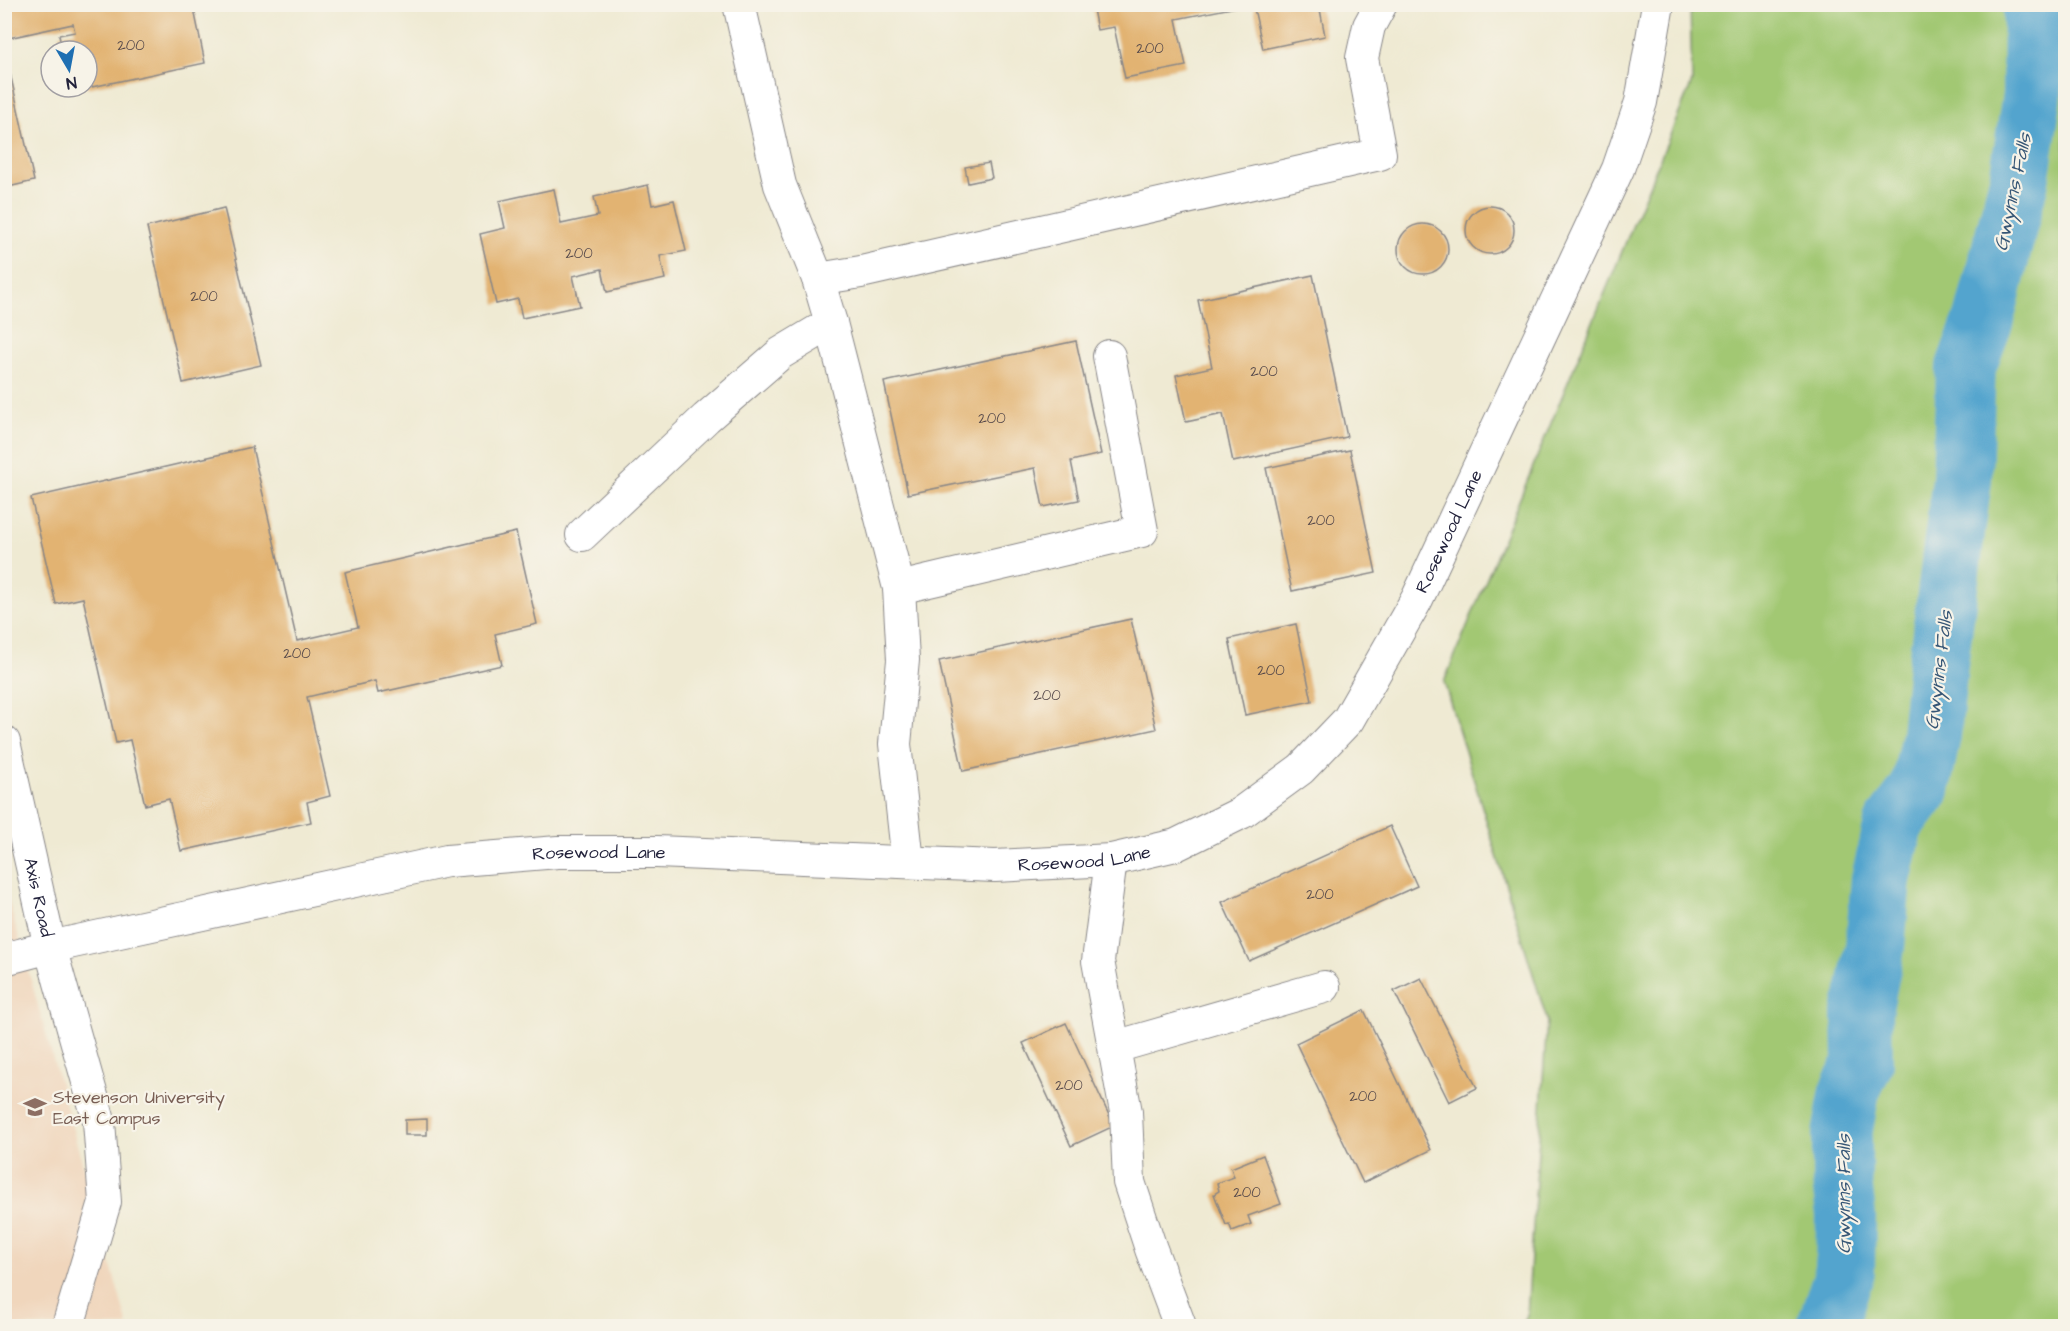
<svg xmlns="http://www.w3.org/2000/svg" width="2070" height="1331" font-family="'Architects Daughter',sans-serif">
  <rect width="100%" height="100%" fill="#f7f3e8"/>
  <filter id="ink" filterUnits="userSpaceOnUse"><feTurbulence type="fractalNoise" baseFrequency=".0167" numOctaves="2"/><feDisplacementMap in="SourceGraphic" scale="12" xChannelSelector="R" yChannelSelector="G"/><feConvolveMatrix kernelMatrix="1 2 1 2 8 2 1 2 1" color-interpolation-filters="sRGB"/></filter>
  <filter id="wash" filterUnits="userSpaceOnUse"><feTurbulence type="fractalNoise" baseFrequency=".008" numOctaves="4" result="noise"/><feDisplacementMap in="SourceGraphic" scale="24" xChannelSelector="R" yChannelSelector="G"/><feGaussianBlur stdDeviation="1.35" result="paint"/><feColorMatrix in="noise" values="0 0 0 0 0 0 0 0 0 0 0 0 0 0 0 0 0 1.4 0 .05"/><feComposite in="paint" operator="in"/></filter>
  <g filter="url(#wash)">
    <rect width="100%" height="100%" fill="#efead3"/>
    <!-- built -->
    <polygon fill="#f0d6bc" points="5,888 128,1326 5,1326"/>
    <!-- green -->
    <polygon fill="#a2c873" stroke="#627557" stroke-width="1.5" points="1690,5 2065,5 2065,1326 1522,1326 1527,1315 1547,1020 1444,682 1692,82"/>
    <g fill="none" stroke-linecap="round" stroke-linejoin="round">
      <!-- river -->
      <polyline stroke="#53a4ce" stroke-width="60" points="1827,1326 1845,1271 1846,1216 1842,1180 1842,1135 1850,1090 1863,1063 1862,1013 1875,947 1881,879 1894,824 1920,789 1931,735 1938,664 1962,479 1966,367 1984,319 2019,180 2032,95 2033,4"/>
    </g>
    <g id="blocks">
      <!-- building -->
      <g fill="#e2b372">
        <polygon points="4,4 193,4 205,63 87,88 87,51 62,51 59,35 75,32 73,24 4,39"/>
        <polygon points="484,4 501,4 501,6 485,8"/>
        <polygon points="1092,4 1242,4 1242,6 1176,19 1186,66 1125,78 1114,27 1097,30"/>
        <polygon points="1253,4 1319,4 1325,36 1263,49"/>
        <polygon points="1494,4 1513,4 1513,5 1495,9"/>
        <polygon points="4,46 34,181 4,188"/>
        <polygon points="70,87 85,87 86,88 71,91"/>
        <polygon points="989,163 992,178 968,183 965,167"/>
        <polygon points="648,185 652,205 674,200 686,251 660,256 665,279 607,292 602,269 573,276 580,306 522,318 518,299 496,304 480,234 505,228 499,201 554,189 561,224 598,216 594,197"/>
        <circle cx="1490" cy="230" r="24"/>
        <polygon points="224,208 261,365 183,383 147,227"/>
        <circle cx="1423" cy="249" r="25"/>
        <polygon points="1313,275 1347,437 1233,462 1223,414 1186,422 1176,375 1212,367 1198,300"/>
        <polygon points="1076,341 1101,454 1071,461 1079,500 1043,507 1035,468 908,494 884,382"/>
        <polygon points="252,447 297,641 358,627 345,572 516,532 537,624 495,634 502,665 378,693 375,681 307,697 330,796 307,802 311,822 181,851 169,799 145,805 130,740 116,743 83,598 56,604 31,498"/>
        <polygon points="1350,450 1376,573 1292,591 1266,468"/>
        <polygon points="1131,619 1156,729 963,771 939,661"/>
        <polygon points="1296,624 1312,701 1245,715 1229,639"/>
        <polygon points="1390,826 1417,886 1249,961 1222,902"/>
        <polygon points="1421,978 1477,1088 1449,1102 1394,991"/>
        <polygon points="1364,1010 1431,1150 1363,1183 1296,1043"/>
        <polygon points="1066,1023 1114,1126 1071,1146 1023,1043"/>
        <polygon points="427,1119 427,1135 405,1135 405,1120"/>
        <polygon points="1263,1155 1281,1204 1248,1216 1251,1224 1232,1231 1229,1224 1226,1225 1214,1194 1219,1191 1217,1183 1234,1177 1231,1168"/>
      </g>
    </g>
  </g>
  <g filter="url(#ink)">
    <use href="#blocks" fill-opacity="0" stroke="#888687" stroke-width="1.5"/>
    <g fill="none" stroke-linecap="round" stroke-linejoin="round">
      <!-- minor casing -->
      <g stroke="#888687" stroke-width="34">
        <g id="minor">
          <polyline points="739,4 780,185 818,279 861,272 1380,154 1362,58 1369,26 1381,4"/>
          <polyline points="818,279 831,323 899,588 903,660 895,744 908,862"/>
          <polyline points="582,535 706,418 781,353 831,323"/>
          <polyline points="899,588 1142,531 1109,356"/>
          <path id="s1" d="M 4,742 L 50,947 L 99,1121 L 105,1202 L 68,1326"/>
          <polyline points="1111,860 1098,961 1126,1112 1129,1182 1151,1249 1180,1326"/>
          <path id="s2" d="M 4,959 L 50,947 L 447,861 L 558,852 L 657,852 L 995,866 L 1111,860 L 1176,845 L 1241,813 L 1301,769 L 1348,720 L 1417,599 L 1618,169 L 1641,102 L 1658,4"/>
          <polyline points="1115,1047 1324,987"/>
        </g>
      </g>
      <!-- minor -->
      <use href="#minor" stroke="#fff" stroke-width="32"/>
    </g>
  </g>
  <!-- icons -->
  <defs>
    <g id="university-bare" transform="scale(1.8)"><path d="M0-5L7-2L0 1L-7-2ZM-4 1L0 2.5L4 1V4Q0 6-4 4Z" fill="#8d6e63" stroke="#f7f3e8" stroke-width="2.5" paint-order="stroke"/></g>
  </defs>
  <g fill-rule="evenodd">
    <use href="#university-bare" x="35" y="1107"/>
  </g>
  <g text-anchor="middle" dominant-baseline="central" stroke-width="4.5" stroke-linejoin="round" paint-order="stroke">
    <!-- number labels -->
    <g font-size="15" fill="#524649">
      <text x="131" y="45">200</text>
      <text x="1150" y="48">200</text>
      <text x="579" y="253">200</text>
      <text x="204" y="296">200</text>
      <text x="1264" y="371">200</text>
      <text x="992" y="418">200</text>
      <text x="1321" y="520">200</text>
      <text x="297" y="653">200</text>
      <text x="1271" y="670">200</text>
      <text x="1047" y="695">200</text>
      <text x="1320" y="894">200</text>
      <text x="1069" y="1085">200</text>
      <text x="1363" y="1096">200</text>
      <text x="1247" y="1192">200</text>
    </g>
    <!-- street labels -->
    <g font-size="18" fill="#22223b" stroke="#f7f3e8">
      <text stroke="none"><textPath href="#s2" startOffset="1614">Rosewood Lane</textPath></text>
      <text stroke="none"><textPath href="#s2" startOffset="606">Rosewood Lane</textPath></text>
      <text stroke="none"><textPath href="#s2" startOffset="1092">Rosewood Lane</textPath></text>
      <text stroke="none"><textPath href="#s1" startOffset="159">Axis Road</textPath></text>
    </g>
    <!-- education labels -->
    <g font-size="18" fill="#785e54" stroke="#f7f3e8" text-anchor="start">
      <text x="53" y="1097">Stevenson University<tspan x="53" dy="21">East Campus</tspan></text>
    </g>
    <!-- water labels -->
    <g font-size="20" font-style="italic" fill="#365676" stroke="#f7f3e8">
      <text transform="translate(2013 192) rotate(-78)">Gwynns Falls</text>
      <text transform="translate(1939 670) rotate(-83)">Gwynns Falls</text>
      <text transform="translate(1844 1194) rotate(-90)">Gwynns Falls</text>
    </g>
  </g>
  <!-- margin -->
  <rect width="2070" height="1331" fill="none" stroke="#f7f3e8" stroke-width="24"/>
  <!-- north arrow -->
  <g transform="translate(69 69) rotate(170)"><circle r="28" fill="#f7f3e8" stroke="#a29fa3" stroke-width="1.5"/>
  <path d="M0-4.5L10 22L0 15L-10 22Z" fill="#1f6fb2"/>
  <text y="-9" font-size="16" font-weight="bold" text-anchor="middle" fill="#22223b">N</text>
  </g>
</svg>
